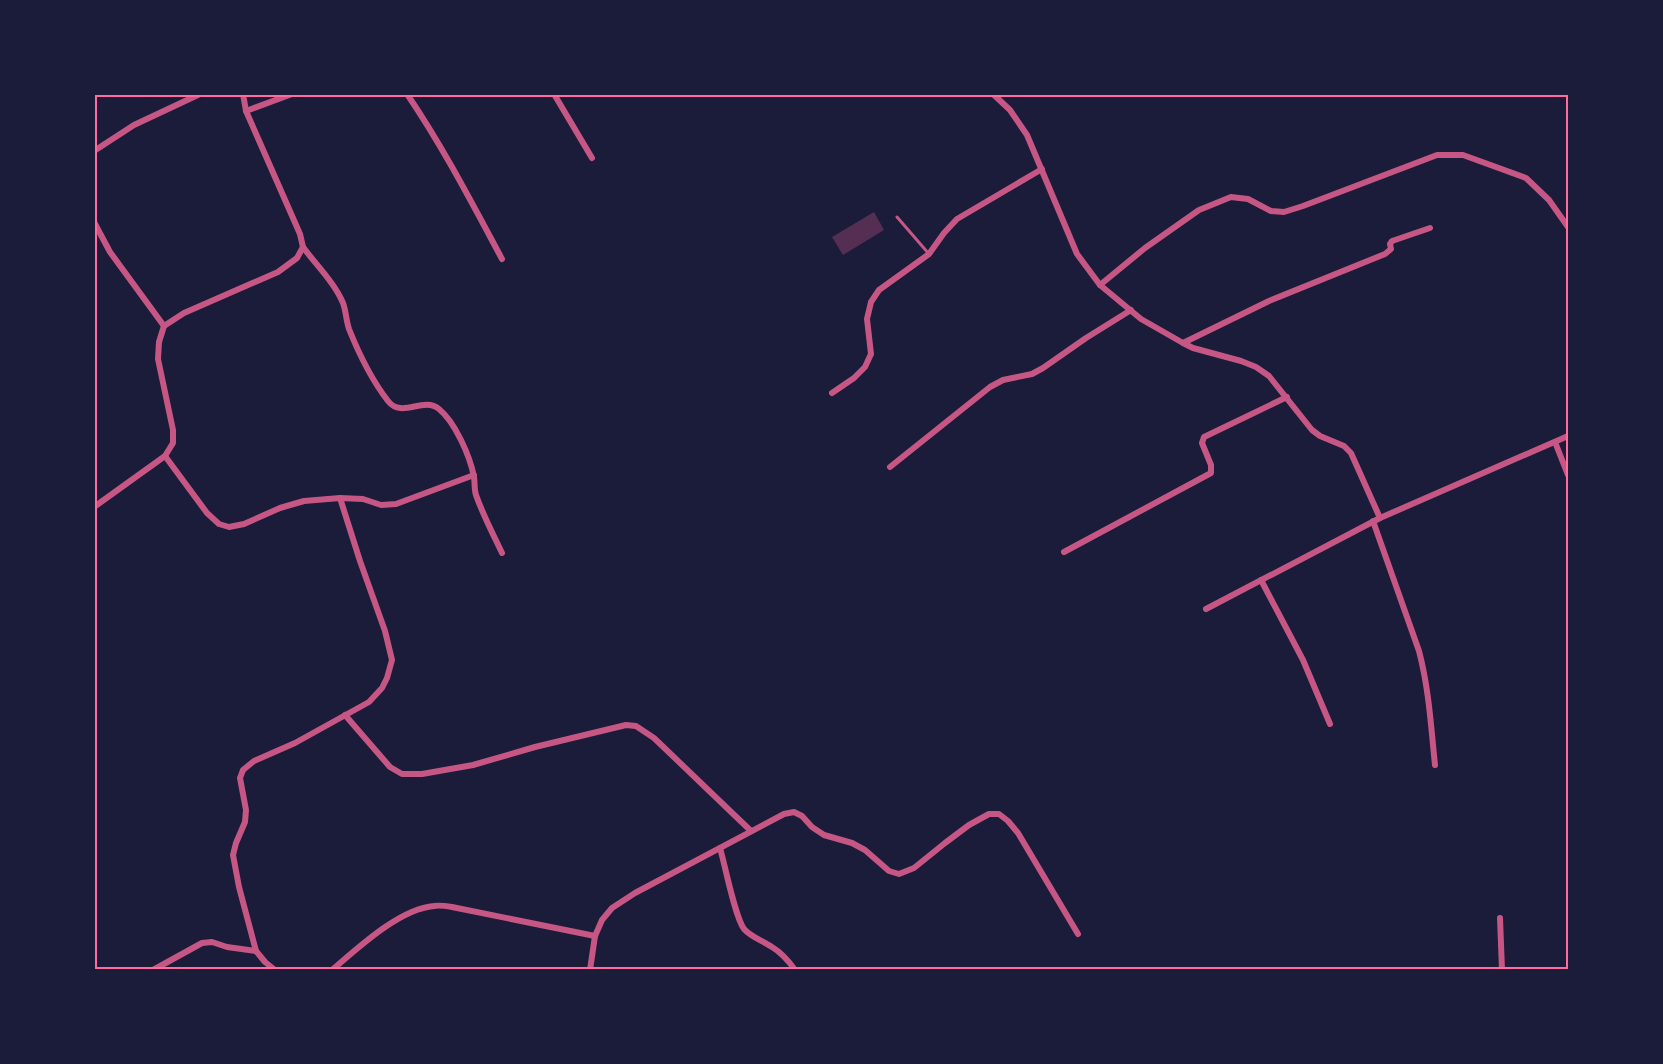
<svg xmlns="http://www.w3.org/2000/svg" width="1663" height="1064" font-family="'Golos Text',sans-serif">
  <rect width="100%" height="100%" fill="#1b1b3a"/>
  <!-- building -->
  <polygon fill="#542f53" points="874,212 884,230 843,255 832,237"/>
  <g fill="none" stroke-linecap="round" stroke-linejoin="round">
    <!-- service -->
    <polyline stroke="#c65784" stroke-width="3" points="897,217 929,254"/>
    <!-- minor -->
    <g stroke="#c65784" stroke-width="6">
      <polyline points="243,94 246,111"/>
      <path d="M 407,94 C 443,147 472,203 502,259"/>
      <polyline points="554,94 592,158"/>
      <polyline points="993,94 1010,110 1027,135 1077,254 1100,285 1141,319 1183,343 1193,348 1241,361 1256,367 1269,376 1312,430 1320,436 1344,446 1351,453 1380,518"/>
      <polyline points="94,151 134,125 200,94"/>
      <polyline points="94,222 110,252 164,326"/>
      <path d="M 303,247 C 316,265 334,282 343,303 C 346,311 346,320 349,329 C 359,354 371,379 388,401 C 402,419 423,396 439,409 C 455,422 470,456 474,477 C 475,483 474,489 476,495 C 483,515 493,534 502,553"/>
      <polyline points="1100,285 1145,248 1199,210 1231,197 1248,199 1271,211 1284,212 1303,206 1437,155 1463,155 1526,178 1549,200 1568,227"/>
      <polyline points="1183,343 1269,301 1385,254 1391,249 1390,244 1392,241 1430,228"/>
      <polyline points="832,393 854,378 865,367 871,354 867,319 871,302 879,290 929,254 944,233 957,219 1042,169"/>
      <polyline points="1555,442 1568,475"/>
      <polyline points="165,456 207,513 219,524 229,527 244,524 280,508 304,501 340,498 363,499 381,505 396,504 474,475"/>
      <polyline points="890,467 990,387 1003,380 1032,374 1043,368 1086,338 1131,310"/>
      <polyline points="94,507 165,456 173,443 173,430 158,359 159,342 164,326 184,313 278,272 297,258 303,247 300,234 246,111 292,94"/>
      <path d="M 1373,521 L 1419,651 C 1429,689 1431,727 1435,765"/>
      <polyline points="1064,552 1211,473 1211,465 1202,443 1204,437 1287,397"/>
      <polyline points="1261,580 1303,660 1330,724"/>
      <polyline points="1206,609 1380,518 1568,436"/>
      <polyline points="345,715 390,767 402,774 422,774 473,765 535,747 626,725 636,726 654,738 751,831"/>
      <path d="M 720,848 C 725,865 735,917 744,929 C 751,937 763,941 772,947 C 782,953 788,960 795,970"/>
      <polyline points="1500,918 1502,970"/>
      <polyline points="153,970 202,943 212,942 227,947 256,951"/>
      <polyline points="275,970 265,962 256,951 239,887 233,855 236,843 245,822 246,810 240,778 243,770 254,761 295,743 369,702 382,688 387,678 392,660 385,631 360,561 340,498"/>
      <path d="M 332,970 C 358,948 399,909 434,906 C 439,905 446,906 452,907 L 595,936"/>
      <polyline points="590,970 595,936 602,920 612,908 635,893 784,814 794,812 802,816 812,827 824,835 852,843 865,850 889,871 899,874 914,868 945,843 969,825 989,814 999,814 1008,821 1018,833 1078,934"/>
    </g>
  </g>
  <!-- border -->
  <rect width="1663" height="1064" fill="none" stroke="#1b1b3a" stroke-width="192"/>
  <rect x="96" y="96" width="1471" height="872" fill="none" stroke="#ff6b9d" stroke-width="2"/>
</svg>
